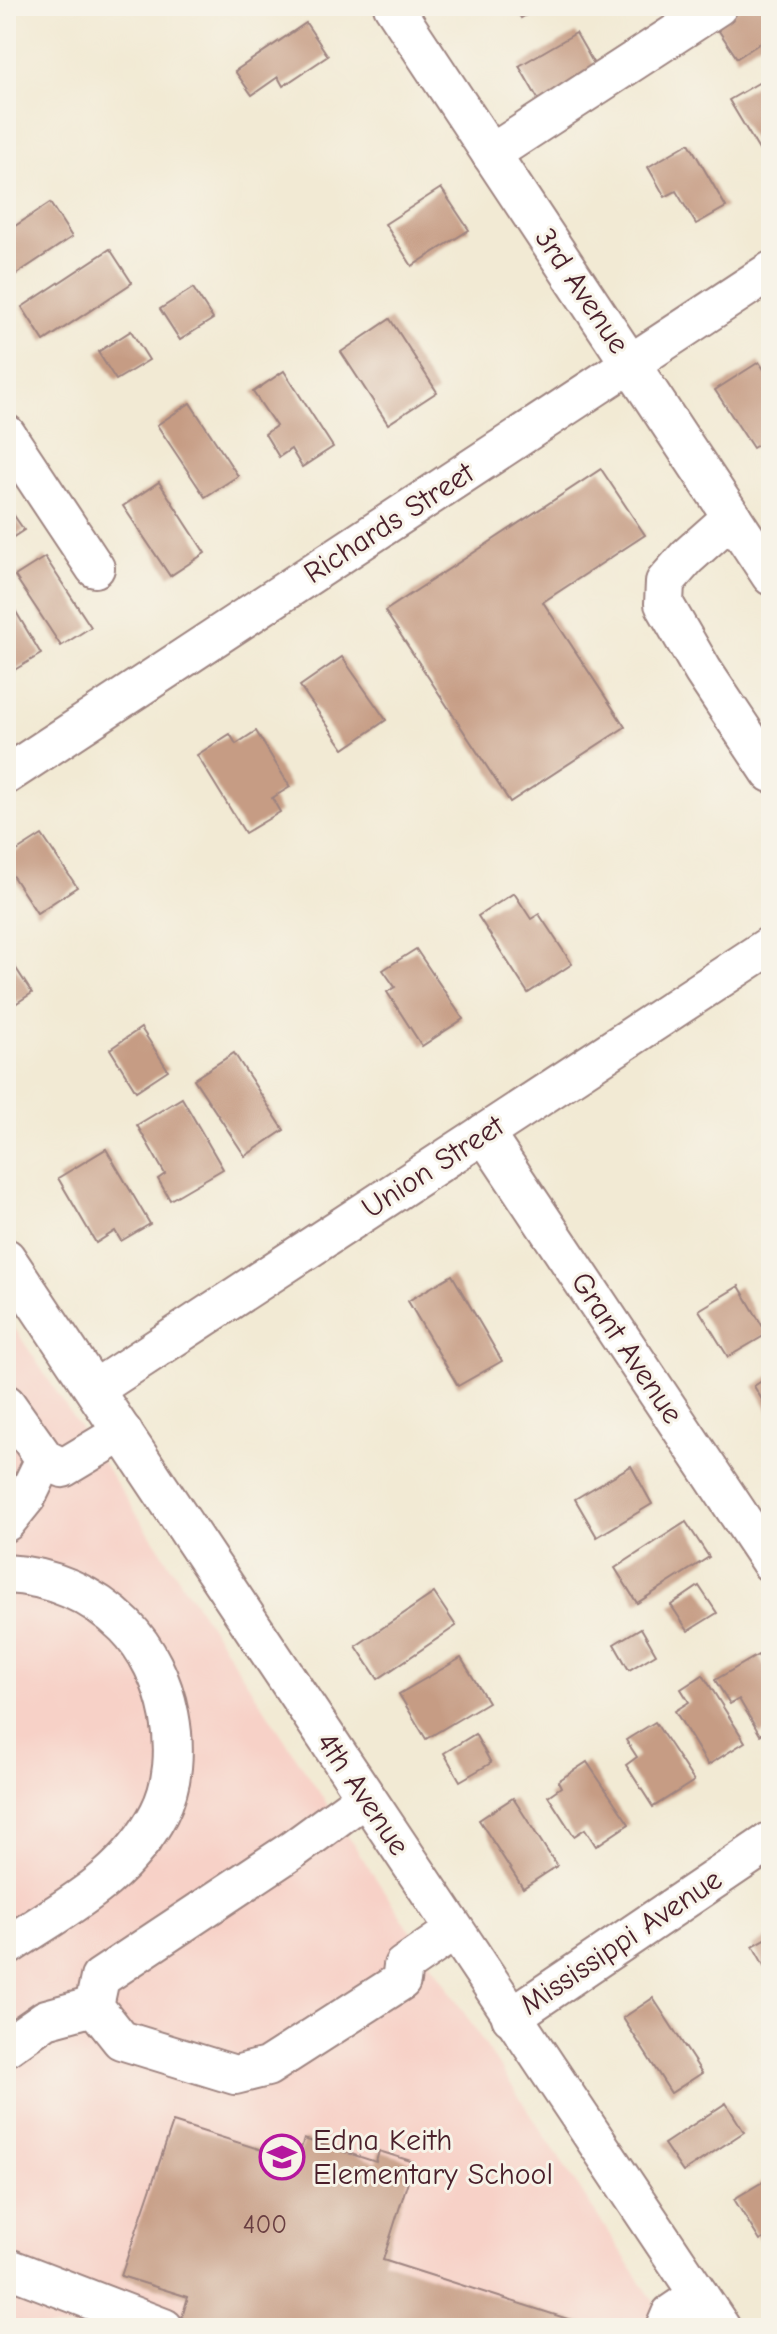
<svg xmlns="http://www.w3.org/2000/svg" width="777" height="2334" font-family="'Comic Neue',sans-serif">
  <rect width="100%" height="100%" fill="#f7f3e8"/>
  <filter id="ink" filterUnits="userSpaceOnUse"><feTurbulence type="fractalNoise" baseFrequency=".0125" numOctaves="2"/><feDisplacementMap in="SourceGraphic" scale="16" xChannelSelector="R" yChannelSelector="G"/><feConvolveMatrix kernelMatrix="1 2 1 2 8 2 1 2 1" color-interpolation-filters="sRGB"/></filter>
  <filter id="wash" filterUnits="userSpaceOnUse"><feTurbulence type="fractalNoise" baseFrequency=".006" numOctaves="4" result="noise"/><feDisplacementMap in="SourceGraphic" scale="32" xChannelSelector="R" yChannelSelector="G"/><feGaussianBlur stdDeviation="1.8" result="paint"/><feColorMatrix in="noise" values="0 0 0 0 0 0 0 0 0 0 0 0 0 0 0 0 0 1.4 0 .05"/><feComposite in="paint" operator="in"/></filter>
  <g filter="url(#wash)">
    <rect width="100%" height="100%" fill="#f2ead4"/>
    <!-- built -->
    <polygon fill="#f7d1c7" points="6,1315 671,2328 24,2328 6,2323"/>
    <g id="blocks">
      <!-- building -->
      <g fill="#c69c84">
        <polygon points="514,6 541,6 521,18"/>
        <polygon points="743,6 763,6 771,18 771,36 737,58 715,25"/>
        <polygon points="306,23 328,56 283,86 278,77 252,95 235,71"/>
        <polygon points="576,33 599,73 542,106 519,66"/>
        <polygon points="767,78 771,85 771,164 768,165 729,100"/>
        <polygon points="689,143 726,207 696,224 676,191 665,197 648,167"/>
        <polygon points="441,188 469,230 412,266 385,224"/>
        <polygon points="50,203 72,237 6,281 6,232"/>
        <polygon points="110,249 132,283 44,341 22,307"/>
        <polygon points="193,288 213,319 180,340 160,309"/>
        <polygon points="390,319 437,392 388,424 341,352"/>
        <polygon points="131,331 149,360 116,380 98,352"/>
        <polygon points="759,362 771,380 771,437 753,448 715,390"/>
        <polygon points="284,371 333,447 302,467 291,449 279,457 265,434 276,426 253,392"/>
        <polygon points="190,403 238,476 205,497 157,425"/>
        <polygon points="601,469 645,535 543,602 625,727 510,802 385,611"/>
        <polygon points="159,482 205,553 170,576 123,506"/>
        <polygon points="6,504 24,530 6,542"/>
        <polygon points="45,557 91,627 61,646 15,576"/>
        <polygon points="6,595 41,654 6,675"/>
        <polygon points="342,657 386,720 344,749 300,686"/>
        <polygon points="256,731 290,787 272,798 280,812 245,833 197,755 230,734 236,744"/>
        <polygon points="42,835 77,887 37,913 6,866 6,858"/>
        <polygon points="514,893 531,919 539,914 572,964 528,993 478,916"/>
        <polygon points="416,949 463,1019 422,1046 387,992 395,987 383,970"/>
        <polygon points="6,953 32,993 6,1010"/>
        <polygon points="141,1028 168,1070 136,1091 110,1049"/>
        <polygon points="234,1053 284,1130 245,1156 194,1079"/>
        <polygon points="182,1098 223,1169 170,1200 158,1179 165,1174 137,1125"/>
        <polygon points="106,1149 150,1224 121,1241 115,1231 96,1243 58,1178"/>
        <polygon points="452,1275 502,1361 458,1386 408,1301"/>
        <polygon points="739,1286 767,1334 728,1357 699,1310"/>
        <polygon points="771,1375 771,1415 754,1386"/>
        <polygon points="631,1466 652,1504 597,1537 575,1499"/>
        <polygon points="686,1522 709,1557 637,1603 615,1568"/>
        <polygon points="699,1586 717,1613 688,1631 671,1605"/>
        <polygon points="434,1593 456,1626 378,1679 356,1646"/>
        <polygon points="641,1628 656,1654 629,1670 614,1644"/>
        <polygon points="758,1655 771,1676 771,1729 760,1735 739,1699 730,1704 715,1680"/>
        <polygon points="461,1658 488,1702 426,1739 399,1694"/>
        <polygon points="703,1675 745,1742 708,1765 675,1711 689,1702 681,1689"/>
        <polygon points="655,1722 694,1781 653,1807 626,1765 637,1757 626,1740"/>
        <polygon points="475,1734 491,1763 460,1781 444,1753"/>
        <polygon points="587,1762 629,1824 596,1846 585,1829 574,1836 548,1796 561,1787 558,1781"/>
        <polygon points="513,1798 557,1866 523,1888 479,1820"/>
        <polygon points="771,1936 771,1978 753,1946"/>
        <polygon points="653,1998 702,2073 671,2093 623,2018"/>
        <polygon points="726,2103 744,2132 683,2172 664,2144"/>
        <polygon points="173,2122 297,2161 304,2139 376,2162 379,2151 414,2162 383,2260 596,2328 204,2328 181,2321 188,2297 121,2276"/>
        <polygon points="771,2177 771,2235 760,2241 734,2199"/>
      </g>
    </g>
  </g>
  <g filter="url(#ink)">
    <use href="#blocks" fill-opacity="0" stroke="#9e8480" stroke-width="2"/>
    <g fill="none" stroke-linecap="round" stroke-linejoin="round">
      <!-- minor casing -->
      <g stroke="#9e8480" stroke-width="42">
        <g id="minor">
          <polyline points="393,6 771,576"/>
          <polyline points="491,154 718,6"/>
          <polyline points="6,434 95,568"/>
          <polyline points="732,517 687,557 665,582 664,604 703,671 771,773"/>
          <polyline points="6,775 771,271"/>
          <polyline points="484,1133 771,1563"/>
          <polyline points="6,1258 721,2328"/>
          <polyline points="95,1389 771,945"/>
          <polyline points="6,1404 45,1459 63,1468 123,1432"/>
          <polyline points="6,1522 27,1496 45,1459"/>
          <path d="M 6,1574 C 50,1576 93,1594 125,1626 C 169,1670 188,1757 159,1813 C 124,1880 65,1907 6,1947"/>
          <polyline points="365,1797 294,1849 100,1978 94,2006 121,2040 235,2075 267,2067 401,1981 403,1966 454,1931"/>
          <polyline points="511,2017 771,1841"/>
          <polyline points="6,2047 46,2019 94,2006"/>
          <polyline points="6,2267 164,2328"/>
          <polyline points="665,2328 671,2314 699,2295"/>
        </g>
      </g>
      <!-- minor -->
      <use href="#minor" stroke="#fff" stroke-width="38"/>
    </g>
  </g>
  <!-- icons -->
  <defs>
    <g id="school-ring" transform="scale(2.3)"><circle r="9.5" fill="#f7f3e8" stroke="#b5179e" stroke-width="1.5"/><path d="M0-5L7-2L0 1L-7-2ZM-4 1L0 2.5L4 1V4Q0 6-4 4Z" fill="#b5179e"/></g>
  </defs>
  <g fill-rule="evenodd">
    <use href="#school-ring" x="282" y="2157"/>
  </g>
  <g text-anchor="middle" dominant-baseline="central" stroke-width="6" stroke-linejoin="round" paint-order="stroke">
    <!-- number labels -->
    <g font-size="26" fill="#693e41">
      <text x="265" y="2225">400</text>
    </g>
    <!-- street labels -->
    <g font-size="30" fill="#4a1f2b" stroke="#f7f3e8">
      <text transform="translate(582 291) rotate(56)">3rd Avenue</text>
      <text transform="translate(389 523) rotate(-33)">Richards Street</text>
      <text transform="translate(433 1167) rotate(-33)">Union Street</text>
      <text transform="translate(627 1348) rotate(56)">Grant Avenue</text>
      <text transform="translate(363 1794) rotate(56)">4th Avenue</text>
      <text transform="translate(621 1942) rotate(-34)">Mississippi Avenue</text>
    </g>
    <!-- poi labels -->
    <g font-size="30" fill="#4a1f2b" stroke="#f7f3e8" text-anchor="start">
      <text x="313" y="2140">Edna Keith<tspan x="313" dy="34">Elementary School</tspan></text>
    </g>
  </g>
  <!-- margin -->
  <rect width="777" height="2334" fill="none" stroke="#f7f3e8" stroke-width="32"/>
</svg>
